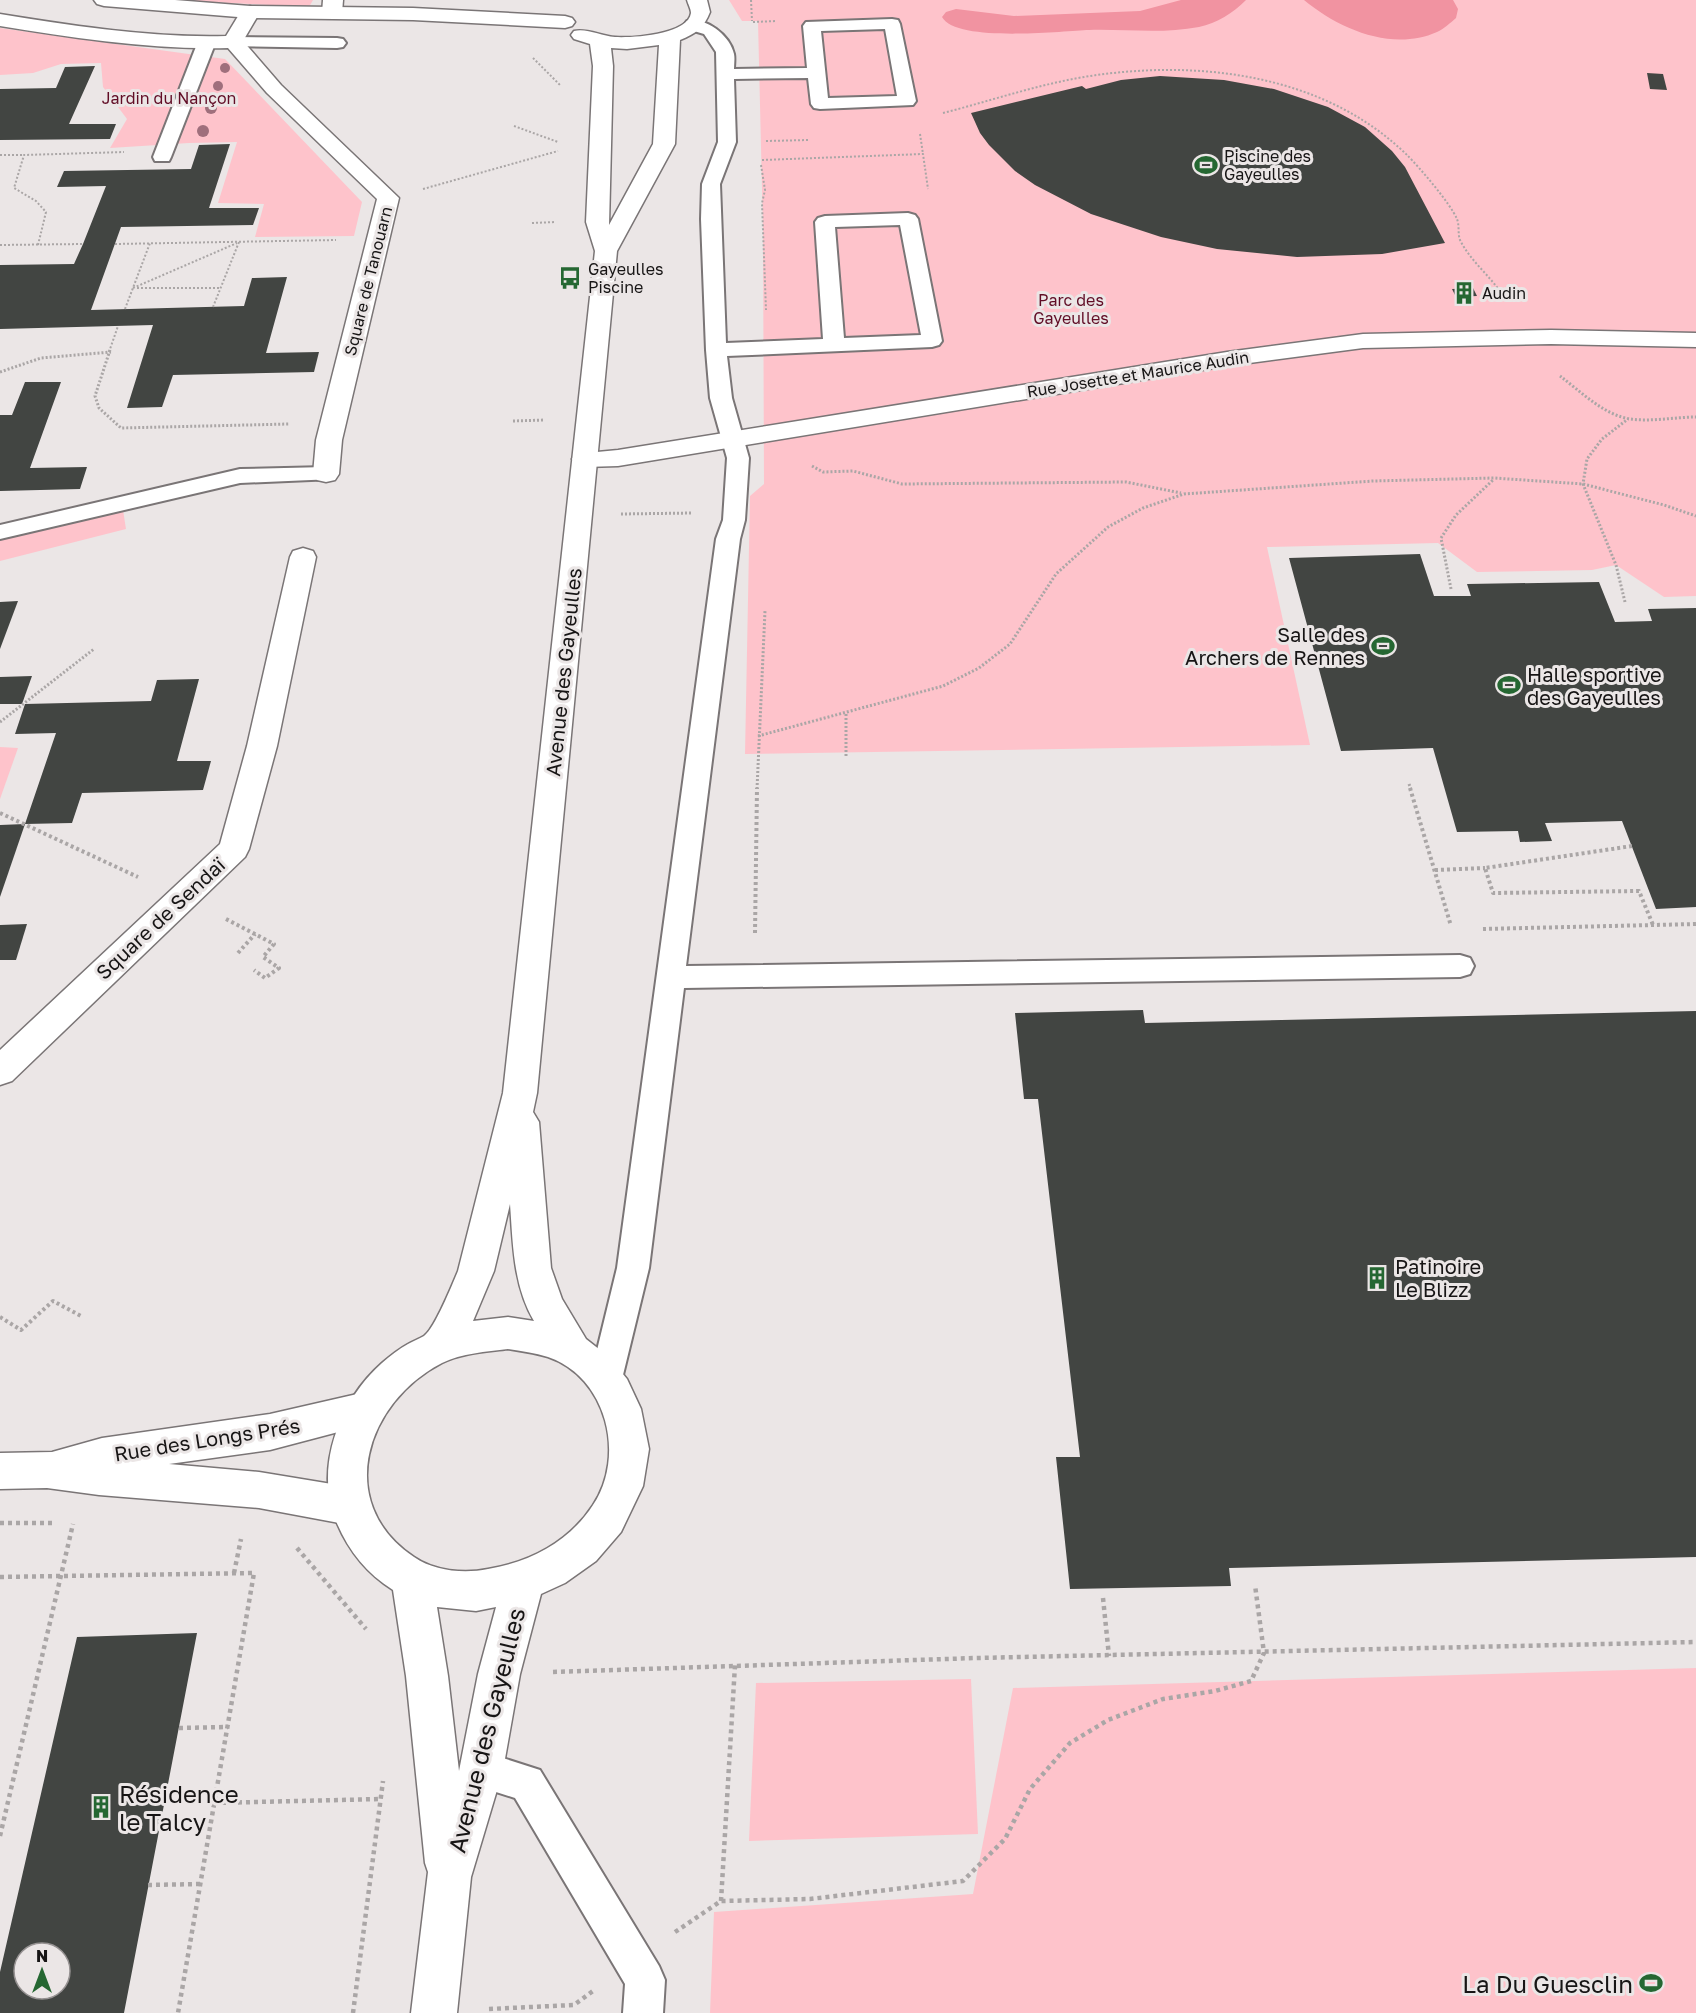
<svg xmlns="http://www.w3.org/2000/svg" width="1696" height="2013" font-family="'Golos Text',sans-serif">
  <rect width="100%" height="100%" fill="#ebe6e6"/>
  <!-- green -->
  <g fill="#fec3cb">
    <polygon points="169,0 313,0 309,7"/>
    <polygon points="729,0 1696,0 1696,596 1664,597 1616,565 1592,570 1477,572 1438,543 1267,547 1310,745 745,754 750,496 764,484 763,231 758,21 742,21"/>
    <polygon points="0,28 225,59 362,202 354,236 255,237 264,204 218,203 237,142 189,143 110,148 127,119 103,87 101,63 61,64 33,73 0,75"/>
    <polygon points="123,510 126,529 0,561 0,539"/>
    <polygon points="0,747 18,748 0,799"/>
    <polygon points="1696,1668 1696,2013 710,2013 714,1912 973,1894 1013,1688"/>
    <polygon points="971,1679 978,1834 749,1841 756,1683"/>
  </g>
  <!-- water -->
  <g fill="#f193a1">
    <path d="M 1181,0 L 1246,0 C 1233,13 1217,23 1199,27 C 1163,34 1125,29 1089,30 C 1062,31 956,43 942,17 L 946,12 L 956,9 L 1014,16 L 1140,11 Z"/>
    <path d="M 1304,0 L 1453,0 L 1458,9 L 1456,18 C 1450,23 1444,29 1437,32 C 1392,52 1339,29 1304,0 Z"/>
  </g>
  <!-- building -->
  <g fill="#424542" fill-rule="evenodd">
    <polygon points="95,66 69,124 116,124 110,139 0,140 0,89 56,88 65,67"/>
    <polygon points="1647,73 1663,74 1667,90 1650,89"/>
    <polygon points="1160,76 1224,80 1274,89 1328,107 1365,127 1392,151 1405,167 1445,243 1382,254 1297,257 1217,249 1161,237 1091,214 1035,185 1015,171 989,145 980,133 971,113 1082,86 1086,89 1121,80"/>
    <polygon points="230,144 209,208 259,208 253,225 121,227 91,310 244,306 252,278 287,277 266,353 319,352 314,372 173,375 162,407 127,408 153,325 0,329 0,265 74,264 83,244 106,186 57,187 64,171 191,169 199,145"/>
    <polygon points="1473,288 1477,296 1456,297 1452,289"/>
    <polygon points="25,382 61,382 30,468 87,467 80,489 0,491 0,415 12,415"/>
    <polygon points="1420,554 1434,596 1471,596 1467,584 1599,582 1615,622 1652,621 1648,609 1696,608 1696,907 1656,909 1622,821 1545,823 1552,841 1520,842 1518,831 1457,832 1433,748 1341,751 1289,558"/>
    <polygon points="18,601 0,649 0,602"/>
    <polygon points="32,676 22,704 0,704 0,677"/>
    <polygon points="199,679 177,761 211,761 203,790 82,793 72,823 25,824 56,733 15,734 25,704 151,701 157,680"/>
    <polygon points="25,824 0,897 0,825"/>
    <polygon points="27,924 16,960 0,960 0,925"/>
    <polygon points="1143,1010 1145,1023 1696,1011 1696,1557 1229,1568 1231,1586 1070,1589 1056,1457 1080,1457 1038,1099 1024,1099 1015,1013"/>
    <path d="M 197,1633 L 124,2013 L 0,2013 L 0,1972 L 77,1637 ZM 24,1953 L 60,1953 L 60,1989 L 24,1989 Z"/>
  </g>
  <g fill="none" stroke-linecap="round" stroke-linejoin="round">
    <!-- service casing -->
    <g stroke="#7a7576" stroke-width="4">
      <g id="service">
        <path d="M 892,19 L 898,20 L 900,24 L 916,101 L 913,105 L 820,109 L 814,108 L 811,104 L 808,78 L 734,79 L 736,142 L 720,184 L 726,343 L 823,339 L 815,222 L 818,218 L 825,216 L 908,213 L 915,215 L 918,219 L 942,341 L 939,345 L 932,347 L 727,356 L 732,398 L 749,458 L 745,520 L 740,539 L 686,966 L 1460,955 L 1470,958 L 1474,966 L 1470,974 L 1460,977 L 684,988 L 649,1268 L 622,1379 L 618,1389 L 606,1394 L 594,1389 L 590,1379 L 617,1268 L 716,539 L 723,520 L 727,458 L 710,398 L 706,350 L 701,219 L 702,184 L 718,142 L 716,52 L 704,34 L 687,29 L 684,25 L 687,21 C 706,17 730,35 734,54 C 735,59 734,64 734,69 L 807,68 L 803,26 L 806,22 ZM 885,29 L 897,96 L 828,98 L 821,31 ZM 900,225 L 921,335 L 844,338 L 835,227 Z"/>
        <polygon points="233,37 337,38 343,39 346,43 343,47 337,48 227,46 224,42 227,38"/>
        <polygon points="206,39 212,40 215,44 171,157 169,161 155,161 153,157 197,44 200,40"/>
        <polygon points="326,467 334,469 337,474 334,479 240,483 0,539 0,525 240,469"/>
        <polygon points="481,1751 540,1770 659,1966 665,1980 663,2013 623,2013 625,1984 515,1798 468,1783 462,1770 468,1757"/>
      </g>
    </g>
    <!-- minor casing -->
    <g stroke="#7a7576" stroke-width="3">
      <g id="minor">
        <polygon points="323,0 343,0 342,13 339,17 325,17 322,13"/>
        <path d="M 250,6 L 257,8 L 260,12 L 243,41 L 281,85 L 399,198 L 342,440 L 339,474 L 335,480 L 326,482 L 317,480 L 313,474 L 316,440 L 377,199 L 267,93 L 228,48 C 151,50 75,38 0,26 L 0,14 C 75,26 151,38 226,36 L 243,8 Z"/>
        <polygon points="1551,330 1696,333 1696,347 1551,344 1363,348 1227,366 618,466 585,467 576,464 572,459 576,454 618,450 1227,352 1363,334"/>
        <polygon points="303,548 313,551 316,557 277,746 249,849 245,857 12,1081 0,1085 0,1050 220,844 247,746 290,557 293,551"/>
        <polygon points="366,1392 380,1397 385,1409 380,1421 270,1450 169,1464 259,1472 350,1487 364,1493 370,1506 364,1519 350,1525 259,1508 99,1495 47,1488 0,1489 0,1453 52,1452 102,1438 270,1414"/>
      </g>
    </g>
    <!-- tertiary casing -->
    <g stroke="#7a7576" stroke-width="3">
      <g id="tertiary">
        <polygon points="94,0 175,0 250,6 413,8 565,16 572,18 575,22 572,26 565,28 413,20 250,18 104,6 97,4"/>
        <path d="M 687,0 L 707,0 L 710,12 C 704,28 695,34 680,40 L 675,144 L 617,251 L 537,1093 L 533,1112 L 539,1122 L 551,1268 L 562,1299 L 586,1339 L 609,1357 L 627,1379 L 641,1409 L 649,1449 L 643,1486 L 621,1532 L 596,1561 L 565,1583 L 541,1594 L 520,1674 L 503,1770 L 471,1877 L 457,2013 L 411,2013 L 428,1872 L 425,1863 L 406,1676 L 393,1590 C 366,1573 348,1550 336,1521 C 314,1467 340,1400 382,1363 C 390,1356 399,1349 408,1344 C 413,1341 419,1339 424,1336 C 435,1328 452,1285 458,1271 L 503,1093 L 595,251 L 586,222 L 593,66 L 590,44 L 574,39 L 571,35 L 574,31 C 587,28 601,36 615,37 C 631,38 688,35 691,13 C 691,9 688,4 687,0 ZM 659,45 L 653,144 L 609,225 L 613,66 L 611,48 L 627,49 ZM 510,1204 C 513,1244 513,1285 534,1321 L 508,1317 L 473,1321 L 494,1271 ZM 508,1349 C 521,1351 535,1353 548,1357 C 607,1377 626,1456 593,1505 C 569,1542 530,1562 488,1569 C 464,1574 434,1571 414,1557 C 333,1503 366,1402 442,1363 C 462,1353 486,1352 508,1349 ZM 437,1607 L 476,1611 L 496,1607 L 478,1674 L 459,1771 L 448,1676 Z"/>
      </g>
    </g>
    <!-- path-far3 -->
    <g stroke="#aaa6a6" stroke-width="2" stroke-dasharray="2 2" stroke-linecap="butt">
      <polyline points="751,0 752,21"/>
      <polyline points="753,22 776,21"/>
      <polyline points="533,58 560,85"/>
      <path d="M 943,113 C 994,100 1045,82 1097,75 C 1205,60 1326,76 1407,155 C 1420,168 1450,203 1457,219 C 1460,227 1457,235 1461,242 C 1472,263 1493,278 1505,299"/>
      <polyline points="514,126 558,142"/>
      <polyline points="920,134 923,154"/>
      <polyline points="766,141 809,140"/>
      <polyline points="0,155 24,155"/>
      <polyline points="762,160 923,154 928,189"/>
      <polyline points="761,165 765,190 762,203 766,310"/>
      <polyline points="423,189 558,151"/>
      <polyline points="532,223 555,222"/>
      <polyline points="115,244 336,240"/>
      <polyline points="0,245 83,244"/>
      <polyline points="38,245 46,212 36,201 14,188 24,155 124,152"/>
      <polyline points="133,288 237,243"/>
      <polyline points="137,288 221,288"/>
      <polyline points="213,307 239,242"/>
      <polyline points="125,309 150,243"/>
      <polyline points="109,352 118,326"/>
    </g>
    <!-- path-far2 -->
    <g stroke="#aaa6a6" stroke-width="3" stroke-dasharray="2 2" stroke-linecap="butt">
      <polyline points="110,350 95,396 99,408 121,428 289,424"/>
      <polyline points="0,372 41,358 111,352"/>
      <path d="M 1560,376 C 1580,391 1605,416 1631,419 C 1652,422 1675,417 1696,417"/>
      <polyline points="513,421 545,420"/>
      <polyline points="812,466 823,472 853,471 902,484 1126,482 1181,493"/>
      <polyline points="621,514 692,513"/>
      <polyline points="1451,589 1441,538 1456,515 1494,479"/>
      <polyline points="1625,602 1616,565 1583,484 1587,459 1602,439 1628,419"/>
      <polyline points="846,714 846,758"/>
      <polyline points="0,722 94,649"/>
      <polyline points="758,736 943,686 979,668 1010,644 1056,574 1108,527 1143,508 1184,494 1373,481 1494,478 1583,484 1664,505 1696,516"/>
      <polyline points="1409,784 1411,789"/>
      <polyline points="757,789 765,611"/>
    </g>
    <!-- path-far1 -->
    <g stroke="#aaa6a6" stroke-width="4" stroke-dasharray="3 3" stroke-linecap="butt">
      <polyline points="1410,788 1451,926"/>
      <polyline points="0,813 138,877"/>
      <polyline points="1632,846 1485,868 1493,893 1639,891 1653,925"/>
      <polyline points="1435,870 1485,868"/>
      <polyline points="226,919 274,944 263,957 279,968 265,978 254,970"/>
      <polyline points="1483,929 1696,924"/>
      <polyline points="755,933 757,788"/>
      <polyline points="238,953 255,934"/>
      <polyline points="0,1317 21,1330 53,1301 81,1316"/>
    </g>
    <!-- path -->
    <g stroke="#aaa6a6" stroke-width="4.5" stroke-dasharray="4 4" stroke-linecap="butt">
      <polyline points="0,1523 53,1523"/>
      <polyline points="297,1548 366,1629"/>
      <polyline points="234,1573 241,1539"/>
      <polyline points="0,1577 254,1573 178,2013"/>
      <polyline points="1103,1598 1109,1656"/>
      <polyline points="553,1672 976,1658 1696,1642"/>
      <polyline points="179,1728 228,1727"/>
      <polyline points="214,1803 381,1799"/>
      <polyline points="0,1836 73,1524"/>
      <polyline points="148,1885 200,1884"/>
      <polyline points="721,1901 735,1665"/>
      <polyline points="675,1932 721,1901 810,1899 963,1881 1005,1839 1030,1789 1070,1743 1108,1720 1163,1699 1215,1691 1251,1681 1264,1653 1255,1585"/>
      <polyline points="489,2009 574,2005 593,1991"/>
      <polyline points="353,2013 383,1781"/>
    </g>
    <!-- service -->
    <use href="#service" fill="#fff" fill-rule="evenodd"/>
    <!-- minor -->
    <use href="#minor" fill="#fff" fill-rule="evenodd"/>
    <!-- tertiary -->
    <use href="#tertiary" fill="#fff" fill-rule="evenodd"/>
  </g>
  <!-- trees -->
  <g fill="#9f6f7c">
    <circle cx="225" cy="68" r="5"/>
    <circle cx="218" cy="86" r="5"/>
    <circle cx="211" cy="108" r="6"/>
    <circle cx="203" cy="131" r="6"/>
  </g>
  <!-- icons -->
  <defs>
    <g id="stadium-bare" transform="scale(1.8)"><path d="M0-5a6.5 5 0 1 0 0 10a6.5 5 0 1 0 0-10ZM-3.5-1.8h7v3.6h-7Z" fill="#256732" stroke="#ebe6e6" stroke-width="2.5" paint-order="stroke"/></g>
    <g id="bus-bare" transform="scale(1.8)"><path d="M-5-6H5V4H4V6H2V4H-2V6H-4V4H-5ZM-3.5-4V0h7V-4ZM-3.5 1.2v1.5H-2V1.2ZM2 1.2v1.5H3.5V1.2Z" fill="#256732" stroke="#ebe6e6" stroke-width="2.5" paint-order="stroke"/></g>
    <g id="building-bare" transform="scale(1.8)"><path d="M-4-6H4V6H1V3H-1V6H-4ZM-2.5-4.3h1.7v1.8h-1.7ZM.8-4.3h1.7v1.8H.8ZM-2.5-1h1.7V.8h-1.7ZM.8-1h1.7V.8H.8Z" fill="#256732" stroke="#ebe6e6" stroke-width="2.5" paint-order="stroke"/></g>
  </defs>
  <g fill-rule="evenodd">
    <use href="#stadium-bare" x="1206" y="165"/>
    <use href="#bus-bare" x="570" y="278"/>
    <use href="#building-bare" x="1464" y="293"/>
    <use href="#stadium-bare" x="1383" y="646"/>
    <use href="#stadium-bare" x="1509" y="685"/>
    <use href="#building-bare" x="1377" y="1278"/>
    <use href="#building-bare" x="101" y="1807"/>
    <use href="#stadium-bare" x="1651" y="1983"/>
  </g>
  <g text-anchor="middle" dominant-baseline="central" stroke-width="6" stroke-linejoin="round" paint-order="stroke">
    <!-- far-park labels -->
    <g font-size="16" fill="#610d26" stroke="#ebe6e6">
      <text x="169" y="98">Jardin du Nançon</text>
      <text x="1071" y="300">Parc des<tspan x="1071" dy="18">Gayeulles</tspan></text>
    </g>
    <!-- far-poi labels -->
    <g font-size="16" fill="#171515" stroke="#ebe6e6" text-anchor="start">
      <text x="1224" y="156">Piscine des<tspan x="1224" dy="18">Gayeulles</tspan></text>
      <text x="588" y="269">Gayeulles<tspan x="588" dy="18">Piscine</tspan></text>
      <text x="1482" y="293">Audin</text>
    </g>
    <!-- far-street labels -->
    <g font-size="16" fill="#171515" stroke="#ebe6e6">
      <text transform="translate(368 281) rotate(-76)">Square de Tanouarn</text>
      <text transform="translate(1138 374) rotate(-9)">Rue Josette et Maurice Audin</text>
    </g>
    <!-- poi labels -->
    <g font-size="20" fill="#171515" stroke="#ebe6e6" text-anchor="start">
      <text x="1365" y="634" text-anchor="end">Salle des<tspan x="1365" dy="23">Archers de Rennes</tspan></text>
      <text x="1527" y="674">Halle sportive<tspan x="1527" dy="23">des Gayeulles</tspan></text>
      <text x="1395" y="1266">Patinoire<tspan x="1395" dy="23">Le Blizz</tspan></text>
    </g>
    <!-- street labels -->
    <g font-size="20" fill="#171515" stroke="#ebe6e6">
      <text transform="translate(563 672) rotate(-84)">Avenue des Gayeulles</text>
      <text transform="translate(160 918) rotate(-43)">Square de Sendaï</text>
      <text transform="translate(207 1439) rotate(-9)">Rue des Longs Prés</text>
    </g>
    <!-- near-street labels -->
    <g font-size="24" fill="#171515" stroke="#ebe6e6">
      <text transform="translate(486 1730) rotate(-76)">Avenue des Gayeulles</text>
    </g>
    <!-- near-poi labels -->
    <g font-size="24" fill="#171515" stroke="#ebe6e6" text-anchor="start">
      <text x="119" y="1793">Résidence<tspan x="119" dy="28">le Talcy</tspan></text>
      <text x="1633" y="1983" text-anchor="end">La Du Guesclin</text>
    </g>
  </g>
  <!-- north arrow -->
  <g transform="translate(42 1971)"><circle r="28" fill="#ebe6e6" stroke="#969292" stroke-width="1.5"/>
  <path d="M0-4.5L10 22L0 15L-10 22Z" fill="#256732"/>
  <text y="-9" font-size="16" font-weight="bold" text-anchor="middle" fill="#171515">N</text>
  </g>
</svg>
